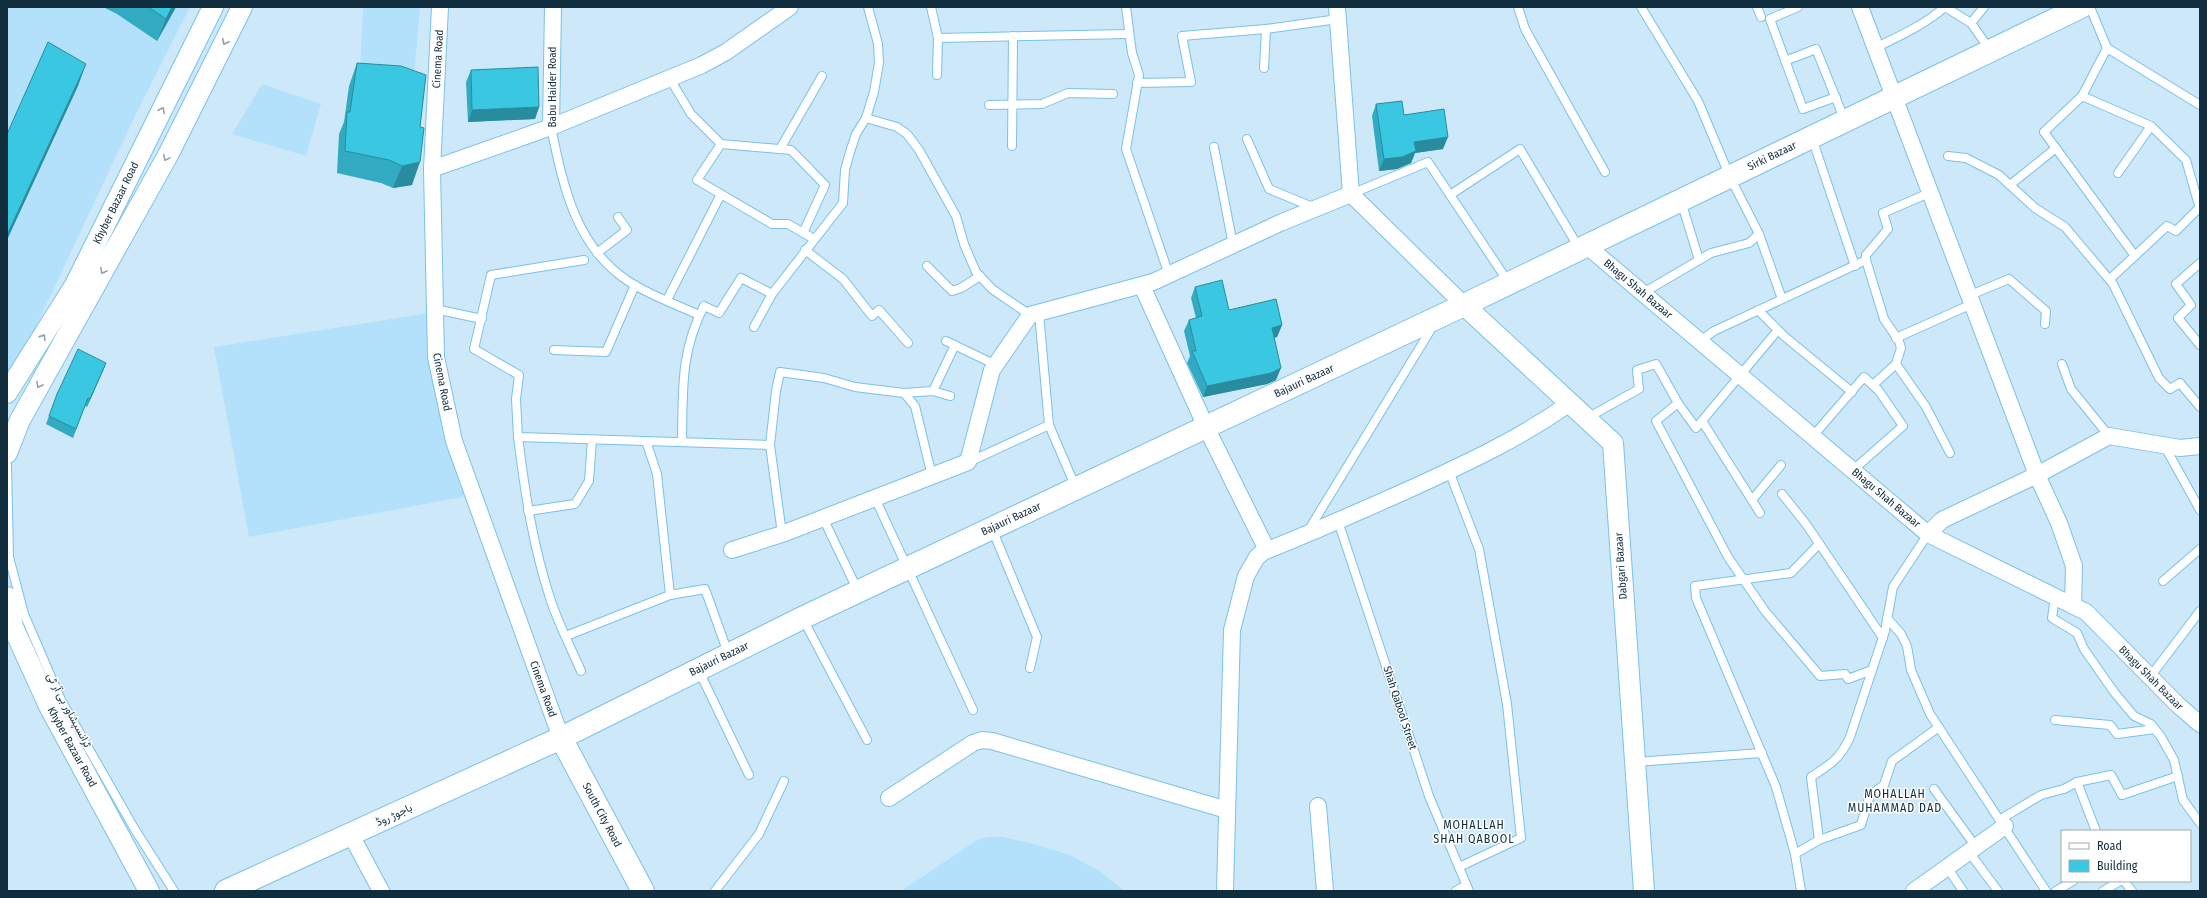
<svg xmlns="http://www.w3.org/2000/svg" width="2207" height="898" font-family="'Fira Sans Condensed',Vazirmatn,sans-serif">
  <rect width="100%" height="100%" fill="#cde9f9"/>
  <!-- built -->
  <g fill="#b3e1fc">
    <polygon points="7,7 190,7 135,116 7,388"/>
    <polygon points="363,7 420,7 413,89 359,87"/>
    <polygon points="262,84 321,104 306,156 232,134"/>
    <polygon points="435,312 436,357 473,495 249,537 214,347"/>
    <polygon points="988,837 1003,837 1034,844 1070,855 1098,870 1125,891 901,891 977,840"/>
  </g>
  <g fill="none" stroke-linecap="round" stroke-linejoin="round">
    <!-- service casing -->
    <g stroke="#7ac1e9" stroke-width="10">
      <g id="service">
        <polyline points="931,7 938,38 937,75"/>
        <polyline points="1126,7 1132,53 1139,75 1126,149 1169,275"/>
        <polyline points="1518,7 1525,29 1605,172"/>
        <polyline points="1641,7 1698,101 1730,177 1759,234 1782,299"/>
        <polyline points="1757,7 1761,17"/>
        <polyline points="1798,7 1770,19 1803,109 1836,97"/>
        <polyline points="1945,7 1971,23 1990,50"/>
        <polyline points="2090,7 2107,48 2200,105"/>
        <polyline points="1971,23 1984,7"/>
        <polyline points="938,38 1129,34"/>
        <path d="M 1875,48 C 1900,36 1924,25 1945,7"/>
        <polyline points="2107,48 2082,96 2044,132 2135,256"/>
        <polyline points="1785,61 1816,49 1845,121"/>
        <polyline points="1264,68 1266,29"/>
        <polyline points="670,79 691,114 721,144 697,180 772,224 788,224 814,239"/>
        <polyline points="1137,83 1191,82 1182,36 1266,29 1338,19"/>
        <polyline points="2082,96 2151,126 2118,173"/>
        <polyline points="989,105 1042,104 1068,93 1113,94"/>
        <polyline points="866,118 897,127 907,134 919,150 956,216 964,244 976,272 992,289 1030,315"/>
        <polyline points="2151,126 2186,160 2200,209"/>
        <path d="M 551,127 C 563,185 575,246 628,281 C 649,295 675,304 699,315"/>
        <polyline points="1812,138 1855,266"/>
        <polyline points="1247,139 1269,189 1315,208"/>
        <polyline points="721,144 791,150 825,185 803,233"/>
        <polyline points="1012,146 1013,36"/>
        <polyline points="1214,147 1233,245"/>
        <polyline points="780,149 822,76"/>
        <polyline points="1948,156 1966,158 1999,175 2035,208 2065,227 2113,284 2159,378 2170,389 2180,383 2200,407"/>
        <polyline points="2010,185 2056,148"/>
        <polyline points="1929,193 1883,213 1888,229 1866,255 1866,260 1884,319 1899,341 1901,348 1896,364 1926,407 1950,453"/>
        <polyline points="1351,194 1428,162 1509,283"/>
        <polyline points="1450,195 1520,149 1579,248"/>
        <polyline points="1681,201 1699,260"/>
        <polyline points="805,250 843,279 872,316 879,310 908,343"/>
        <polyline points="597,253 627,230 618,217"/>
        <polyline points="584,260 491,275 474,349 519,375 516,399 518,437 770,445"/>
        <polyline points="2200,263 2176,284 2191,305 2178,318 2200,345"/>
        <polyline points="927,266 952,291 961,288 980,276"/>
        <polyline points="2110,279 2167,226 2176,231 2200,207"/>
        <polyline points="1643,293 1711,253 1749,243 1759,234"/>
        <polyline points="1968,296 2009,279 2046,311 2045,324"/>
        <polyline points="667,300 721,194"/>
        <polyline points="435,309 482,319"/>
        <polyline points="1758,310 1784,336 1852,392"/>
        <polyline points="1039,313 1049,425 1076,488"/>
        <polyline points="754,327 772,294"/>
        <polyline points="1896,338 1972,304"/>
        <polyline points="946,341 996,365"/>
        <polyline points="1700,341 1714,331 1866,260"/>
        <polyline points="554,350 606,352 635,285"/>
        <polyline points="2062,364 2071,389 2109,436"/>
        <polyline points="1873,385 1896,364"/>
        <polyline points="933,391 955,345"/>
        <polyline points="904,393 915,406 932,476"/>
        <polyline points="1678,403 1656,421 1728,557 1765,611 1820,676 1845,674 1848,679 1872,670"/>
        <polyline points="1587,418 1639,389 1637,370 1656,364 1678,403 1696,428 1778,330"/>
        <polyline points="1702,421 1760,513"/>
        <polyline points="1813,436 1864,377 1879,391 1903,426 1853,470"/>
        <path d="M 518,437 C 525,493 533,547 551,601 C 559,625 571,648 581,671"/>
        <polyline points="646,441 657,474 670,595"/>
        <path d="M 682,442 C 683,392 680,352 704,306 L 719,313 L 741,278 L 772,294 L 843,203 L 845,170 L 850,152 L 856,134 L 866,118 L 874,92 L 879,63 L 878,44 L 868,7"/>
        <polyline points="2164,445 2200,510"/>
        <polyline points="969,462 1049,425"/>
        <polyline points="7,464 9,557 24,614 61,700 134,828 174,891"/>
        <polyline points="1449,471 1479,549 1507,704 1521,838 1459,867"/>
        <polyline points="1782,494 1806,524 1883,638"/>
        <polyline points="875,498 973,710"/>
        <polyline points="1752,500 1781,465"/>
        <polyline points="528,511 575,504 589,481 592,440"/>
        <polyline points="823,518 858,591"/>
        <polyline points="1338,521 1429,796 1469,891"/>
        <polyline points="992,529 1037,637 1030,668"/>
        <polyline points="1308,531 1433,326"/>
        <polyline points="782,534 770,445 776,391 780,372 824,378 855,387 904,393 933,391 950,396"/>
        <polyline points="2163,581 2200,549"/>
        <polyline points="2055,597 2052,618 2077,633 2084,649 2114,692 2134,716 2151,724 2161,737 2174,760 2183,800 2200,823"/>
        <polyline points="1887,618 1901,634 1907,646 1911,670 1930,714 2046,891"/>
        <polyline points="803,619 867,740"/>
        <polyline points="566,636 670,595 705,589 728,653"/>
        <polyline points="699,671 749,775"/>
        <polyline points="2150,677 2200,611"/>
        <polyline points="2055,720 2110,725 2117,734 2155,729"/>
        <polyline points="1635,762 1762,753"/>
        <polyline points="2077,782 2096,831"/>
        <polyline points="1934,789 1976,847"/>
        <polyline points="2001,819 2041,795 2064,789 2077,782 2111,775 2122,795 2178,776"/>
        <polyline points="1819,840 1861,825 1870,795 1884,785 1892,761 1939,727"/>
        <polyline points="1969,852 1998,891"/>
        <polyline points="1795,854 1776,787 1696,598 1695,586 1791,573 1819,544"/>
        <polyline points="1947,867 1963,891"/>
        <polyline points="2124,881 2132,891"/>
        <polyline points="715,891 759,834 784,781"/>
        <polyline points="1456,891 1466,885"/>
        <path d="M 1801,891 L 1795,854 L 1819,840 L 1811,777 C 1831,764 1840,759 1850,737 L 1885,631 L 1893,587 L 1928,534"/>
        <polyline points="2056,891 2073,881"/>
        <polyline points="2103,891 2120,881"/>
      </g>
    </g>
    <!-- minor casing -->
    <g stroke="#7ac1e9" stroke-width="18">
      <g id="minor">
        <polyline points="440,7 432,169 436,357 454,441 561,738"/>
        <polyline points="1337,7 1351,194 1464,305"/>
        <polyline points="1860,7 2037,475 2059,523 2074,566 2073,606"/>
        <polyline points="551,127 553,7"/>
        <polyline points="432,169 551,127 702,65 726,52 790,7"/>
        <polyline points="1587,246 1928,534 2086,612 2178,705 2200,724"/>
        <polyline points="1142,286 1206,427 1267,550"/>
        <polyline points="1928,534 1942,520 2037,475 2109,436 2180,448 2200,446"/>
        <polyline points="732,550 782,534 968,462 992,370 1030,315 1153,282 1280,223 1351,194"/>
        <polyline points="889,798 973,743 982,740 992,741 1227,810"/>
        <polyline points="1318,806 1325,891"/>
        <polyline points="351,835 381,891"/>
        <path d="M 1225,891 L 1232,630 L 1246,576 L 1257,557 L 1263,552 C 1313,532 1361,511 1410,489 C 1467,463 1519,439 1570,403"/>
        <polyline points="1914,891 2005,826"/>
      </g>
    </g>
    <!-- tertiary casing -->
    <g stroke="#7ac1e9" stroke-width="22">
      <g id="tertiary">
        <polyline points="1464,305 1613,443 1644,891"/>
        <polyline points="7,393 75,285 213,7"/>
        <polyline points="7,453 20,420 168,155 242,7"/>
        <polyline points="7,597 13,627 49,706 149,891"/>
      </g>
    </g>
    <!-- secondary casing -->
    <g stroke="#7ac1e9" stroke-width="24">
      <g id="secondary">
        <polyline points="561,738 643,891"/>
        <polyline points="226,891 561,738 802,618 1464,305 2081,7"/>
      </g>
    </g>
    <!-- service -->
    <use href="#service" stroke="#fff" stroke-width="8"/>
    <!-- minor -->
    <use href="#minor" stroke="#fff" stroke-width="16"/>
    <!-- tertiary -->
    <use href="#tertiary" stroke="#fff" stroke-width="20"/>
    <!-- secondary -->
    <use href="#secondary" stroke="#fff" stroke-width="22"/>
  </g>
  <!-- wall -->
  <g fill="#32abc2">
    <polygon points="103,7 176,7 157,41 117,14"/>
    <polygon points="357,63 412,185 393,188 381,183 337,173 339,134 344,122 349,86"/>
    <polygon points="471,70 539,107 535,119 468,122 466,82"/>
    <polygon points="1376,104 1404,115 1443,149 1415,153 1411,163 1397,169 1379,171 1372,116"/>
    <polygon points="1195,287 1229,310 1282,325 1277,337 1274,338 1276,380 1267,384 1203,397 1187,363 1190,356 1184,331 1189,320 1196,318 1191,298"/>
    <polygon points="106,363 87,407 85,406 73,438 46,424 57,394"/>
  </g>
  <!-- shaded-wall -->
  <g fill="#298b9e">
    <polygon points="172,7 176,7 157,41 166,19"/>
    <polygon points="86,64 78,86 7,240 7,235"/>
    <polygon points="539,107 535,119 468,122 472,110"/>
    <polygon points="1448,137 1443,149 1415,153 1411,163 1397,169 1379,171 1384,159 1414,142"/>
    <polygon points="420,162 412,185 393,188 402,166"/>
    <polygon points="1282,325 1277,337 1268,339 1272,328"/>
    <polygon points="106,363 103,371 87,407 90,399"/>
    <polygon points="1281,368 1276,380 1267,384 1203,397 1207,386"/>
  </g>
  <!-- building -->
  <g fill="#3ac7e2" stroke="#298b9e">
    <polygon points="148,7 172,7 166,19"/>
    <polygon points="48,42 86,64 7,235 7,134"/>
    <polygon points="357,63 401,66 426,75 420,127 424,128 420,162 402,166 389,160 345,151 347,112 350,112"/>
    <polygon points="538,67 539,107 472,110 471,70"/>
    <polygon points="1402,101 1404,115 1444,109 1448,137 1414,142 1416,151 1402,157 1384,159 1376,104"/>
    <polygon points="1222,280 1229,310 1276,299 1282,325 1272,328 1281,368 1271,373 1207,386 1192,351 1196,351 1189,320 1202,316 1195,287"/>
    <polygon points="78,349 106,363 90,399 88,398 76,429 49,416 57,394"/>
  </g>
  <!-- one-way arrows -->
  <defs><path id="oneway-chevron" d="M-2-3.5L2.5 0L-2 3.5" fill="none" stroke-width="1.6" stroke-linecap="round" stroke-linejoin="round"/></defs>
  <g stroke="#93a1a8">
    <use href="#oneway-chevron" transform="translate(225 42) rotate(117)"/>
    <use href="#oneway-chevron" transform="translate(162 110) rotate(-64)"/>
    <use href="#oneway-chevron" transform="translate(166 158) rotate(118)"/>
    <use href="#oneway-chevron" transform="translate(103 271) rotate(119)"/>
    <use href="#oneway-chevron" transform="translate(43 337) rotate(-58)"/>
    <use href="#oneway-chevron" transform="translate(39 385) rotate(119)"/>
  </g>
  <g text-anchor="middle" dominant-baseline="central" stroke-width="3" stroke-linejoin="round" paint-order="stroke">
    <!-- street labels -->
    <g font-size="11" fill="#102e3e" stroke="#fff">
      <text transform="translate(438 59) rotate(-87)">Cinema Road</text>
      <text transform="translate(552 87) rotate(-90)">Babu Haider Road</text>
      <text transform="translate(1772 156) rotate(-26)">Sirki Bazaar</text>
      <text transform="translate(116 203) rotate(-64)">Khyber Bazaar Road</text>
      <text transform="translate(1638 289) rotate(40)">Bhagu Shah Bazaar</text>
      <text transform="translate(1304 381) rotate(-25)">Bajauri Bazaar</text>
      <text transform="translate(442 382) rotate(79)">Cinema Road</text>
      <text transform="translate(1886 498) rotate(40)">Bhagu Shah Bazaar</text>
      <text transform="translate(1011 519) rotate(-25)">Bajauri Bazaar</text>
      <text transform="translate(1621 566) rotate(-94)">Dabgari Bazaar</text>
      <text transform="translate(719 659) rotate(-26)">Bajauri Bazaar</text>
      <text transform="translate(2151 678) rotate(45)">Bhagu Shah Bazaar</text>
      <text transform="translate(543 689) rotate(70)">Cinema Road</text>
      <text transform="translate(1400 708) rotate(72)">Shah Qabool Street</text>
      <text transform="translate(69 710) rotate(62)">ٹرانسپشاور بی آر ٹی</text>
      <text transform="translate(72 747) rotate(61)">Khyber Bazaar Road</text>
      <text transform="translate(394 815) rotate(-25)">باجوڑ روڈ</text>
      <text transform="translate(602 815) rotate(62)">South City Road</text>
    </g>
    <!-- neighbourhood labels -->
    <g font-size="12" letter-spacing="1" fill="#102e3e" stroke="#fff">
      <text x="1895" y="794">MOHALLAH<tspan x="1895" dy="14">MUHAMMAD DAD</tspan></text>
      <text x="1474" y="825">MOHALLAH<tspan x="1474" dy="14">SHAH QABOOL</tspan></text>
    </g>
  </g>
  <!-- border -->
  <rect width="2207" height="898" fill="none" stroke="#102e3e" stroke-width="16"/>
  <!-- legend -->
  <rect x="2061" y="830" width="130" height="52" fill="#ffffff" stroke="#9fabb2"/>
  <rect x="2069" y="843" width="20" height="6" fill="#ffffff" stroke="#9fabb2"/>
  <text x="2097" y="850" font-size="12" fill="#102e3e">Road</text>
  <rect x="2069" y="860" width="20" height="12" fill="#3ac7e2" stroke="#9fabb2"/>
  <text x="2097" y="870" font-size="12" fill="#102e3e">Building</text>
</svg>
